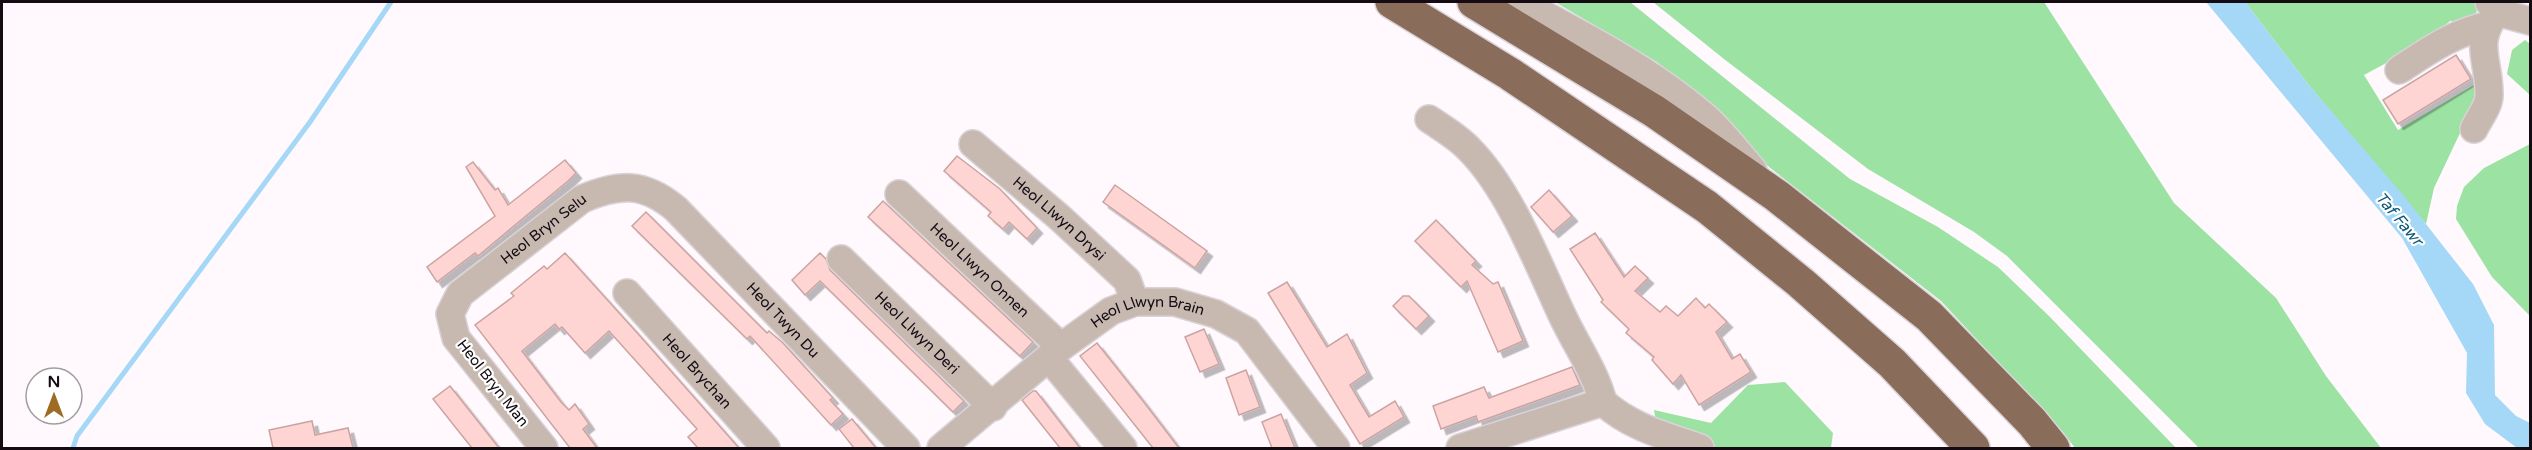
<svg xmlns="http://www.w3.org/2000/svg" width="2532" height="450" font-family="'Varela Round',sans-serif">
  <defs>
    <filter id="shadow"><feDropShadow dx="5.5" dy="5.5" stdDeviation="0" flood-color="#0004"/></filter>
  </defs>
  <rect width="100%" height="100%" fill="#fff9fe"/>
  <!-- green -->
  <g fill="#9be2a3">
    <polygon points="1555,2 1630,2 1850,179 1938,227 1998,267 2049,316 2176,448 2075,448 2063,432 1941,301 1769,167 1711,110 1657,62"/>
    <polygon points="1653,2 2044,2 2174,203 2276,298 2326,376 2381,448 2199,448 2007,256 1974,232 1868,169 1724,59"/>
    <polygon points="2245,2 2479,2 2476,14 2462,22 2450,21 2427,41 2364,75 2398,130 2474,85 2478,95 2434,188 2426,224 2307,83"/>
    <polygon points="2525,40 2530,44 2530,95 2507,74 2512,50"/>
    <polygon points="2530,144 2530,316 2492,277 2456,219 2457,206 2464,187 2484,168"/>
    <polygon points="1785,382 1833,433 1831,448 1660,448 1654,410 1711,423 1748,385"/>
  </g>
  <!-- water -->
  <polygon fill="#a4d8f6" points="2206,2 2245,2 2307,83 2404,196 2473,284 2494,325 2495,395 2516,416 2530,423 2530,448 2517,448 2485,424 2466,393 2467,353 2402,238"/>
  <g fill="none" stroke-linecap="round" stroke-linejoin="round">
    <!-- stream -->
    <polyline stroke="#a4d8f6" stroke-width="5" points="73,448 77,436 310,122 391,2"/>
  </g>
  <!-- building -->
  <g fill="#fed5d3" stroke="#cba4a2" stroke-width="1.5" filter="url(#shadow)">
    <polygon points="2456,55 2471,79 2398,124 2383,100"/>
    <polygon points="957,156 1000,189 1037,228 1027,239 1009,222 1003,229 988,216 991,212 944,171"/>
    <polygon points="565,160 576,173 568,181 478,256 475,253 437,282 427,267 495,216 466,167 473,162 495,190 498,188 508,205"/>
    <polygon points="1115,185 1207,251 1195,268 1103,202"/>
    <polygon points="1549,190 1572,216 1553,232 1531,207"/>
    <polygon points="883,201 1033,342 1020,356 868,217"/>
    <polygon points="646,212 767,333 769,331 783,343 833,398 830,400 843,414 831,425 750,336 747,339 632,226"/>
    <polygon points="1436,220 1476,261 1472,265 1493,284 1498,282 1523,341 1498,352 1467,281 1461,287 1415,241"/>
    <polygon points="1595,233 1624,277 1635,266 1648,278 1635,291 1660,312 1666,306 1678,316 1696,298 1705,308 1709,304 1727,322 1716,332 1732,359 1740,354 1751,372 1699,405 1681,375 1673,384 1652,360 1654,357 1626,333 1629,329 1601,302 1603,300 1570,249"/>
    <polygon points="565,253 640,336 739,448 698,448 688,437 697,429 609,331 585,353 562,327 559,329 555,324 522,351 561,402 569,410 575,404 589,424 583,429 597,448 570,448 475,325 514,296 511,293 544,266 547,269"/>
    <polygon points="820,253 826,259 830,270 964,401 953,412 820,281 805,295 792,280"/>
    <polygon points="1287,282 1327,347 1347,334 1367,373 1350,385 1369,417 1395,401 1404,417 1360,444 1268,293"/>
    <polygon points="1403,296 1409,296 1429,316 1416,329 1393,306"/>
    <polygon points="1204,329 1219,364 1200,372 1185,337"/>
    <polygon points="1097,343 1143,401 1179,448 1153,448 1080,356"/>
    <polygon points="1572,367 1580,385 1478,422 1476,416 1441,429 1433,406 1484,387 1489,398"/>
    <polygon points="1246,370 1260,407 1239,415 1226,378"/>
    <polygon points="450,386 473,415 499,448 472,448 456,428 433,399"/>
    <polygon points="1033,391 1036,391 1080,448 1060,448 1022,400"/>
    <polygon points="1281,414 1295,448 1272,448 1262,422"/>
    <polygon points="852,419 876,448 854,448 839,429"/>
    <polygon points="312,421 315,435 348,428 353,448 273,448 269,430"/>
  </g>
  <g fill="none" stroke-linecap="round" stroke-linejoin="round">
    <!-- minor casing -->
    <g stroke="#d9d3d8" stroke-width="30">
      <g id="minor">
        <path d="M 1520,2 C 1583,35 1649,69 1703,115 C 1722,131 1737,152 1753,170"/>
        <polyline points="2489,2 2497,12 2530,21"/>
        <path d="M 2399,70 C 2427,52 2453,33 2486,26"/>
        <path d="M 1429,119 C 1442,128 1458,137 1469,149 C 1510,190 1538,264 1562,315 C 1576,345 1595,371 1603,402"/>
        <path d="M 2474,129 C 2478,120 2489,106 2489,96 C 2490,61 2472,44 2497,12"/>
        <path id="s1" d="M 973,144 L 1059,217 L 1127,280 L 1135,302"/>
        <path id="s2" d="M 899,194 L 1061,347"/>
        <path id="s3" d="M 841,259 L 993,407"/>
        <path id="s4" d="M 627,293 L 766,448"/>
        <polyline points="1050,359 1123,448"/>
        <path d="M 1603,402 C 1630,427 1666,436 1700,448"/>
        <path id="s5" d="M 544,448 L 456,338 L 450,314 L 460,294 L 582,199 C 619,183 644,182 676,209 L 906,448"/>
        <path id="s6" d="M 941,448 L 1061,347 L 1111,311 L 1135,302 L 1175,302 L 1216,314 L 1247,331 L 1336,448"/>
        <polyline points="1460,448 1603,402"/>
      </g>
    </g>
    <!-- highway casing -->
    <g stroke="#d9d3d8" stroke-width="36">
      <g id="highway">
        <polyline points="1392,2 1510,74 1707,207 1801,283 1892,363 1973,448"/>
        <polyline points="1474,2 1654,111 1777,196 1929,316 2032,422 2053,448"/>
      </g>
    </g>
    <!-- minor -->
    <use href="#minor" stroke="#c7b9b0" stroke-width="27"/>
    <!-- highway -->
    <use href="#highway" stroke="#8a6c5b" stroke-width="33"/>
  </g>
  <g text-anchor="middle" dominant-baseline="central" stroke-width="4.5" stroke-linejoin="round" paint-order="stroke">
    <!-- street labels -->
    <g font-size="15" fill="#140b13" stroke="#fff">
      <text stroke="none"><textPath href="#s1" startOffset="114">Heol Llwyn Drysi</textPath></text>
      <text stroke="none"><textPath href="#s5" startOffset="294">Heol Bryn Selu</textPath></text>
      <text stroke="none"><textPath href="#s2" startOffset="111">Heol Llwyn Onnen</textPath></text>
      <text stroke="none"><textPath href="#s5" startOffset="598">Heol Twyn Du</textPath></text>
      <text stroke="none"><textPath href="#s6" startOffset="255">Heol Llwyn Brain</textPath></text>
      <text stroke="none"><textPath href="#s3" startOffset="106">Heol Llwyn Deri</textPath></text>
      <text stroke="none"><textPath href="#s4" startOffset="105">Heol Brychan</textPath></text>
      <text transform="translate(493 383) rotate(52)">Heol Bryn Man</text>
    </g>
    <!-- water labels -->
    <g font-size="16" font-style="italic" fill="#0c5778" stroke="#fff">
      <text transform="translate(2399 219) rotate(50)">Taf Fawr</text>
    </g>
  </g>
  <!-- border -->
  <rect width="2532" height="450" fill="none" stroke="#140b13" stroke-width="6"/>
  <!-- north arrow -->
  <g transform="translate(54 396)"><circle r="28" fill="#ffffff" stroke="#a19da1" stroke-width="1.5"/>
  <path d="M0-4.5L10 22L0 15L-10 22Z" fill="#9f6a23"/>
  <text y="-9" font-size="16" font-weight="bold" text-anchor="middle" fill="#140b13">N</text>
  </g>
</svg>
